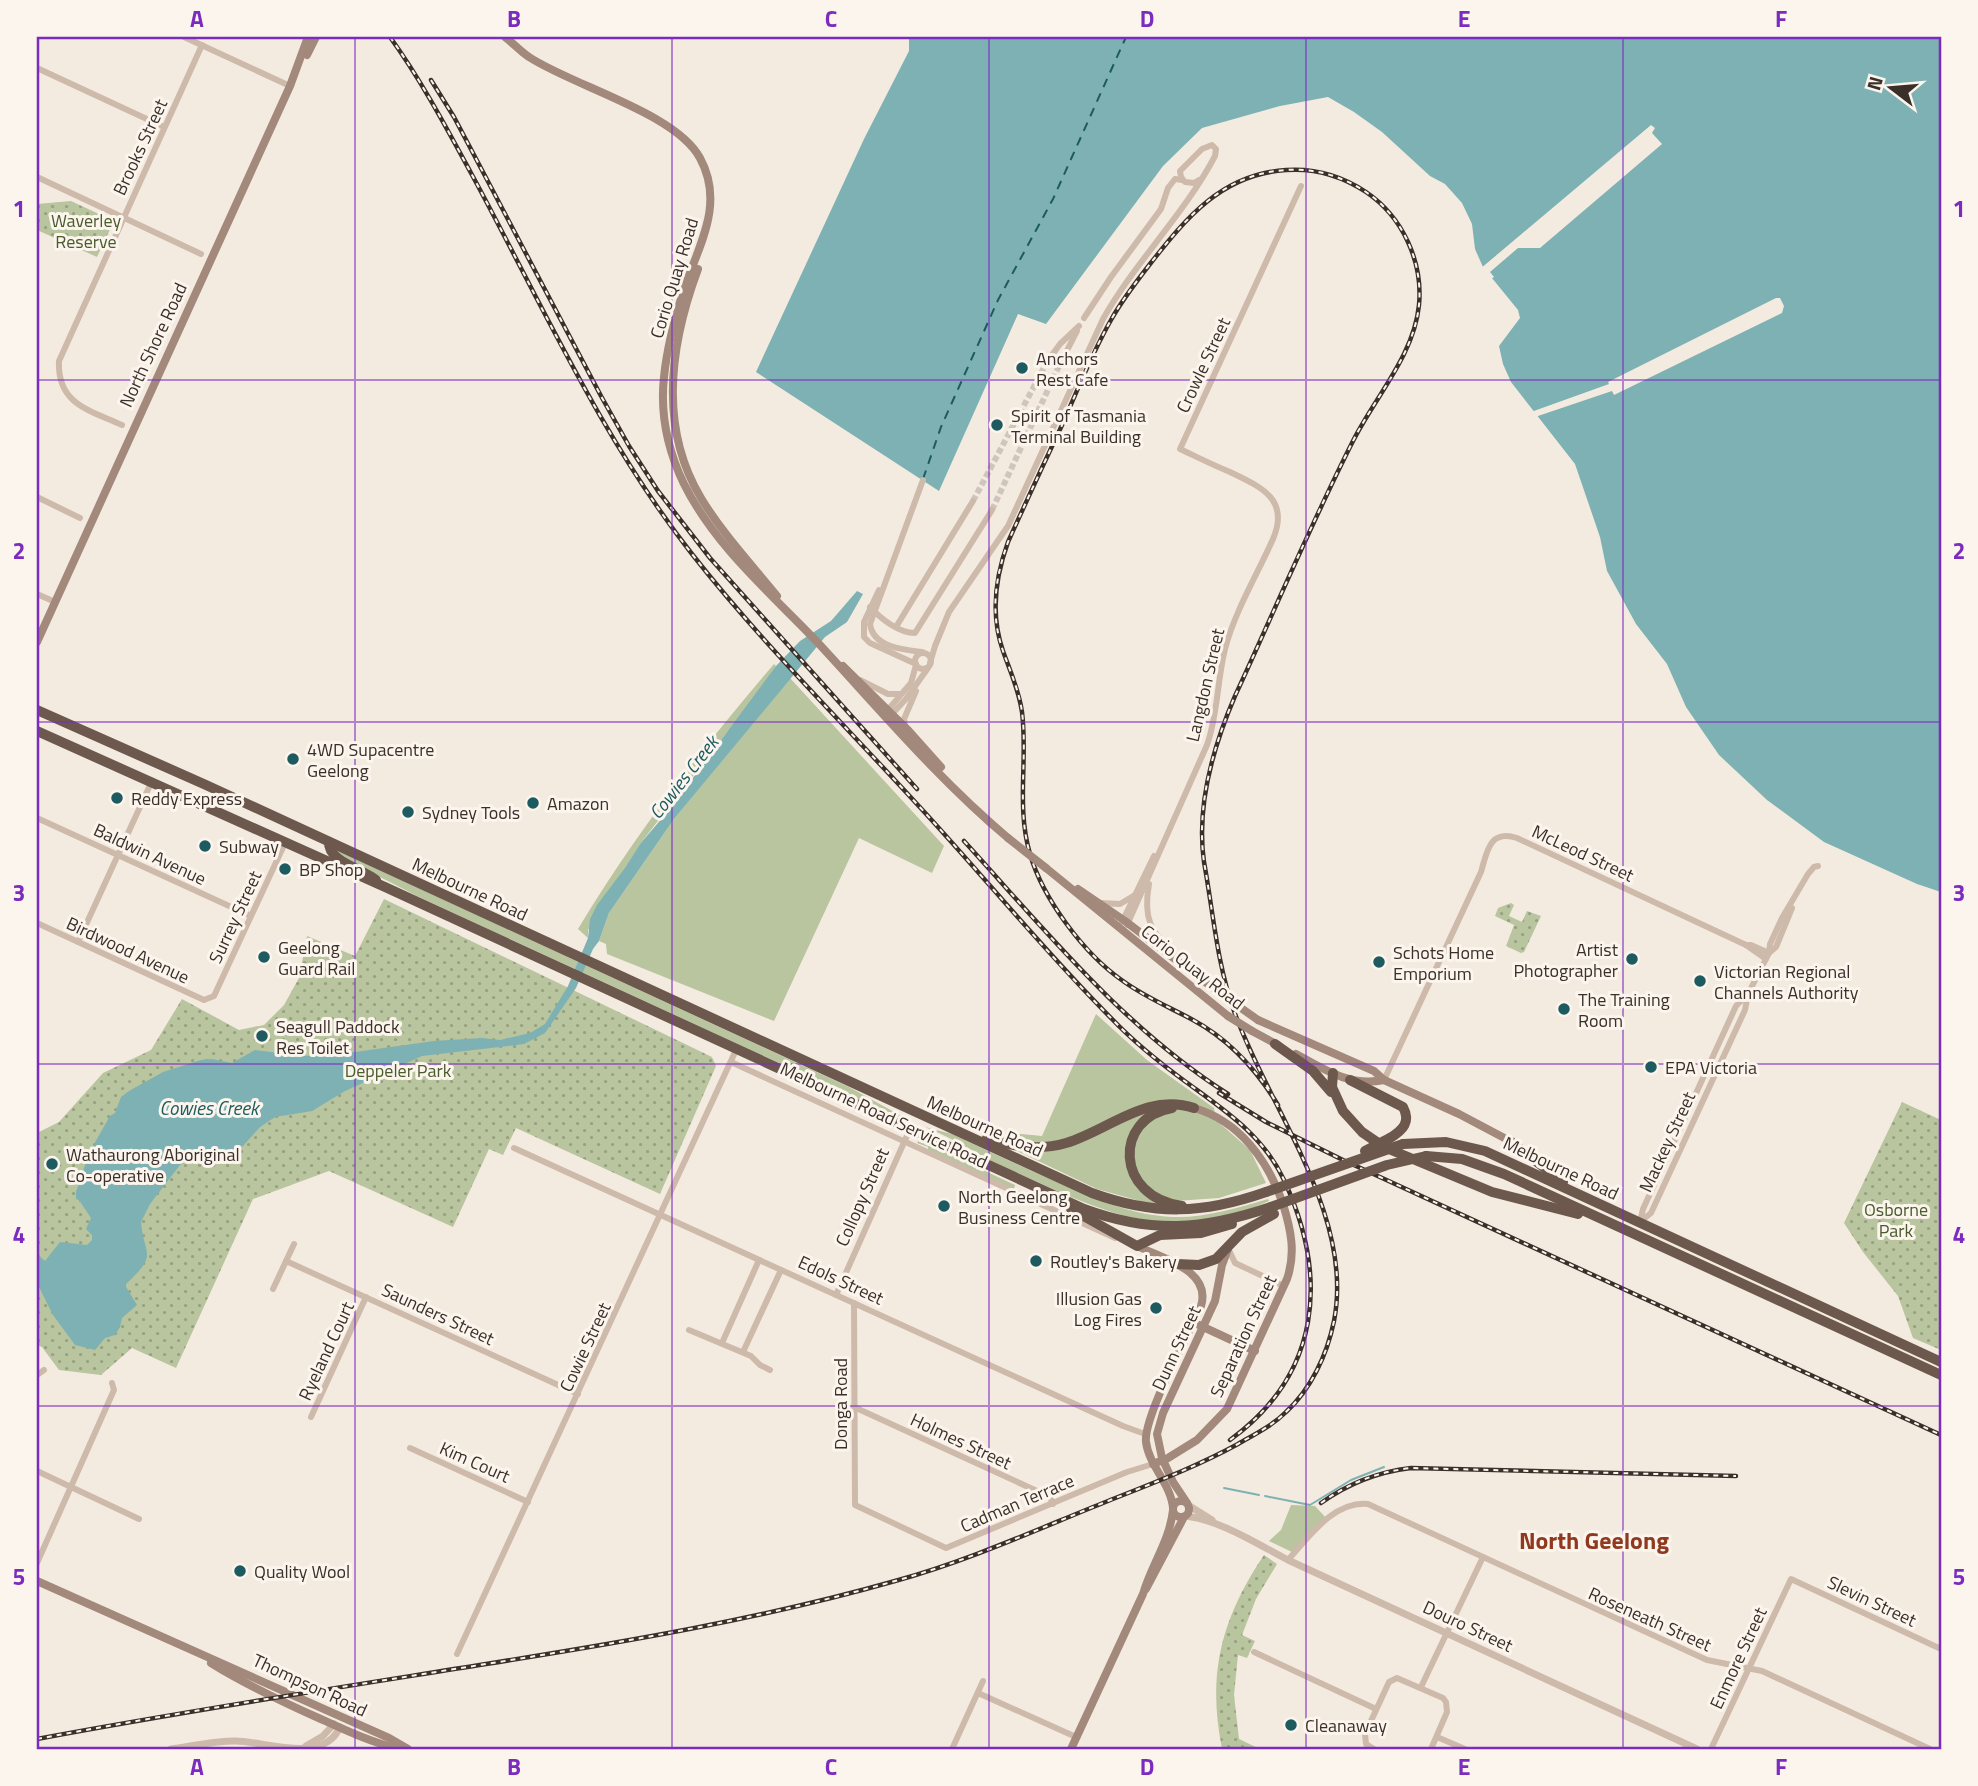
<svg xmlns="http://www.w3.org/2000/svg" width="1978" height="1786" font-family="'Titillium Web',sans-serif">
  <defs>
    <pattern id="park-dots" width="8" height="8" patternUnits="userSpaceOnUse" patternTransform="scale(1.75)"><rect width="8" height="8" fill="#b8c59e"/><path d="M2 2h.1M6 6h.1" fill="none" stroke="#97a081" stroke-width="1.8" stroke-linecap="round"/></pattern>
  </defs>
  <rect width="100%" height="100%" fill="#f4ebe0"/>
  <!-- grass -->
  <g fill="#b8c59e">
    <path d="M 774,664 L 776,666 L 759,691 L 640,844 L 588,930 L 588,938 L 578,929 C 635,834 703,747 774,664 Z"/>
    <polygon points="790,678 944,846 932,873 859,838 774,1021 607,954 606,944 599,941 609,913 674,819"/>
    <polygon points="334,849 849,1087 905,1118 894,1116 417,896 341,857"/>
    <polygon points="1096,1014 1147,1060 1214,1108 1216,1120 1250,1150 1266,1183 1219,1198 1147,1203 1097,1189 1015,1150 1011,1133 1042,1136"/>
    <path d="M 925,1127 L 952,1134 C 986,1150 1020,1166 1055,1181 C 1093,1198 1130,1215 1173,1217 C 1205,1218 1237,1208 1268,1199 L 1269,1201 C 1185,1241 1118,1220 1040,1183 C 1022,1175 1004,1167 986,1158 C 966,1147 947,1136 925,1127 Z"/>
    <polygon points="919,1140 1015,1185 1014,1189 928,1150 928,1147 917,1143"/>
    <polygon points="1291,1505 1315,1506 1327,1519 1294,1553 1269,1541 1281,1530"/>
  </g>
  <!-- park -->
  <g fill="url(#park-dots)">
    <polygon points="71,201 114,221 97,257 37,230 37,204"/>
    <polygon points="384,899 712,1057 716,1066 660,1194 516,1128 503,1155 489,1149 453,1227 329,1171 253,1199 176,1368 132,1348 101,1375 59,1370 42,1347 37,1345 37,1133 59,1122 103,1073 151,1050 182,999 239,1030 264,1025 284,1005 299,978 307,936 355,956"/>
    <polygon points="1511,903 1514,905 1509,916 1522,922 1527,911 1541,916 1524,952 1521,953 1506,946 1514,925 1495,916 1498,908"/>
    <polygon points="1902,1102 1941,1120 1941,1350 1913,1338 1898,1296 1863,1252 1844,1223"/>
    <path d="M 1264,1555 L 1277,1564 L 1256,1599 L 1242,1635 L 1255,1641 L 1247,1658 L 1238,1655 L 1234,1695 L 1239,1739 L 1260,1749 L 1222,1749 C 1207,1674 1221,1619 1264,1555 Z"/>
  </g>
  <!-- water -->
  <g fill="#7db1b3">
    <polygon points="909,37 1941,37 1941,892 1917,884 1824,842 1767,800 1719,755 1686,707 1667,664 1636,624 1607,571 1600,537 1575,464 1511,382 1503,364 1499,346 1520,318 1518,310 1483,267 1475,249 1472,224 1462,203 1445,184 1430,176 1382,132 1354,112 1328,97 1280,106 1202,128 1163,166 1046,324 1018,314 939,491 756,372 864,139 909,51"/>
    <path d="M 857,591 L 863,594 L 847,622 L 825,637 L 674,819 L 609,913 L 599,941 L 593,949 L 576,988 L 545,1033 L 524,1044 L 422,1056 L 345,1091 L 312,1111 L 275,1117 L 260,1127 L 243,1146 L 229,1152 L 197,1157 L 180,1165 L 150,1204 L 141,1222 C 144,1257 159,1253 126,1284 L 126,1287 L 137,1305 L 122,1318 L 120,1327 L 115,1335 L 105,1338 L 95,1350 L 75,1345 L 53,1315 L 37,1283 L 37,1254 L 45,1261 L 60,1242 L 87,1245 L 92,1240 L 92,1235 L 86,1229 L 91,1218 L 79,1200 L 76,1199 L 76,1192 L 89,1153 L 110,1116 L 115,1113 L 121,1097 L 129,1091 L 163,1072 L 201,1060 L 212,1059 L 232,1063 L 255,1050 L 302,1056 L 334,1055 L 434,1041 L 482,1038 L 500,1040 L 530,1033 L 545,1024 L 568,986 L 588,938 L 590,919 L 597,905 L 625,868 L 640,844 L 669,810 L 776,666 L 800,641 L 831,621 Z"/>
  </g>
  <!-- pier -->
  <g fill="#f4ebe0">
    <polygon points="1651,125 1655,128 1652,133 1662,144 1540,248 1518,248 1490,272 1494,277 1489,280 1480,269"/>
    <polygon points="1776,298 1780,298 1784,306 1782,313 1614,395 1612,391 1535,417 1531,412 1609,384 1608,382"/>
  </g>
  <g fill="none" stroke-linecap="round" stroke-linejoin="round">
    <!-- stream -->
    <g stroke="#7db1b3" stroke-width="2">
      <polyline points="1224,1488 1259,1495"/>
      <polyline points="1265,1496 1310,1505 1351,1480 1384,1467"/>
    </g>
    <!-- ferry -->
    <polyline stroke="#1d5b60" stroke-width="2" stroke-dasharray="9 7" stroke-linecap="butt" points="923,479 941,427 998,300 1053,199 1126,37"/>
    <!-- minor-tunnel -->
    <g stroke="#cfc5bc" stroke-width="6" stroke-dasharray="6 3" stroke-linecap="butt">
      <polyline points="973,501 1047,362"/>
      <polyline points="992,510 1059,366"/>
    </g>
    <!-- minor -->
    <g stroke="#cebaaa" stroke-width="6">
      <polyline points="184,37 290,86"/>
      <polyline points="37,68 164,127"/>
      <polyline points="37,177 201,254"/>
      <polyline points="1084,318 1111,277 1161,209 1168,188 1175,179 1182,180"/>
      <polyline points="1047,362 1060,344 1079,326"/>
      <polyline points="1059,366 1077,331"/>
      <path d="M 122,425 C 89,410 57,404 59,361 L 202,45"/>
      <polyline points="37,497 80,518"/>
      <polyline points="879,590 864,622 864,637 870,643 916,664"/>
      <polyline points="37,594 55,602"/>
      <path d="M 870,607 C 881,619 899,633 915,633 L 992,510"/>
      <polyline points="896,627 973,501"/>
      <path d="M 922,652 C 903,650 873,647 870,624 L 923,480"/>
      <circle cx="923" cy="661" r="8"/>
      <path d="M 930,663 L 935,646 L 949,612 L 1008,526 L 1103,319 C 1135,262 1184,215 1215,156 L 1216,149 L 1212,145 L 1202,149 L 1180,171 L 1181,177 L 1185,182 L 1194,183 L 1199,180"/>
      <polyline points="860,680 888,694 901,694"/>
      <polyline points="887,711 911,683 916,665"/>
      <polyline points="891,715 906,699 928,668"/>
      <polyline points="905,726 904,719 916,691"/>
      <polyline points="37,818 251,916"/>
      <path d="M 1149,884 C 1143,918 1150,931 1174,954"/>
      <polyline points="1101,903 1120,904 1135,895"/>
      <polyline points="1122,922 1154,856"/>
      <polyline points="37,923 204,1000 214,996 285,843"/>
      <path d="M 1127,925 L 1207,745 C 1218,714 1217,681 1225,649 C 1235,611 1257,575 1273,539 C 1290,499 1261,487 1230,472 C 1213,465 1197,457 1180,449 L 1301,186"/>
      <polyline points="78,942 151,783"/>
      <polyline points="1746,945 1766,959"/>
      <polyline points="1769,953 1776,947 1792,908"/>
      <polyline points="731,1062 1115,1238"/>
      <path d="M 1384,1080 L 1481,872 C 1487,852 1489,829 1517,838 L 1746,945 L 1751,945 L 1769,953"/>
      <polyline points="514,1148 1123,1426 1145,1434"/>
      <polyline points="1640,1222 1643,1209 1736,1006 1748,994 1769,953 1770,944 1782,918 1808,874 1814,867 1818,866"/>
      <polyline points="1640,1222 1651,1213 1745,1010 1748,994"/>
      <polyline points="1228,1248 1235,1263 1284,1286"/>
      <polyline points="286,1261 578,1394"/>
      <polyline points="273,1289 294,1244"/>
      <polyline points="836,1295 910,1129"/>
      <polyline points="854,1303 855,1505 946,1548 1127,1472 1153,1464"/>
      <polyline points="689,1330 751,1356 760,1365 770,1370"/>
      <polyline points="722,1343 759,1260"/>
      <polyline points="743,1352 781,1270"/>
      <polyline points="37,1375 44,1370"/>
      <polyline points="854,1407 1050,1497 1053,1504"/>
      <polyline points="311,1417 366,1297"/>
      <polyline points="410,1448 528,1502"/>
      <polyline points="37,1471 139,1519"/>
      <path d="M 1288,1560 C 1309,1537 1333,1501 1368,1504 L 1707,1660 L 1762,1671 L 1930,1749"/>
      <polyline points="37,1563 114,1390 112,1383"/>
      <polyline points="1254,1652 1376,1709"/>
      <polyline points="457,1654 736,1050"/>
      <polyline points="1421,1687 1483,1557"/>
      <polyline points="978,1693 1076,1737"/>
      <polyline points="1437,1737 1465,1749"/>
      <polyline points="952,1749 983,1681"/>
      <polyline points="1374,1749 1366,1744 1365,1734 1389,1682 1397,1678 1443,1698 1446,1702 1447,1712 1431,1749"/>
      <polyline points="1711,1749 1791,1579 1941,1649"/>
    </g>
    <!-- tertiary -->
    <g stroke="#cebaaa" stroke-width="7">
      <polyline points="1188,1505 1212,1520"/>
      <path d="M 1185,1516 C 1221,1520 1257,1544 1288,1560 L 1697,1749"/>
      <polyline points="306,1746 323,1736 334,1724"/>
      <path d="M 171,1749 C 192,1746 214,1741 235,1741 C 266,1741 323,1765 340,1727"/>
    </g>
    <!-- secondary -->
    <g stroke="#a2897b" stroke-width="8">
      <path d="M 505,37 C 513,43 521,52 529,57 C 573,86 676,113 700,158 C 725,204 699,245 684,289 C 675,317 667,347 664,377 C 660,414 668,451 684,484 C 716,548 772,594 820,645 C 881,711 939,780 1008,838"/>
      <polyline points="307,55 316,37"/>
      <path d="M 698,269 C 670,344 658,427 701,498 C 722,533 751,564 777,596"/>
      <polyline points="37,642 290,86 308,37"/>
      <polyline points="843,666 907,729 941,767"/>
      <polyline points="1046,868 1228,1016"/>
      <polyline points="1078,889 1125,921 1217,991"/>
      <polyline points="1258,1020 1374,1071 1384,1080 1459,1114 1510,1141"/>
      <polyline points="1252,1031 1278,1045"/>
      <path d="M 1296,1054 C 1325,1070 1350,1087 1384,1080"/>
      <path d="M 1137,1246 C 1161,1258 1212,1270 1201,1306 C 1189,1333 1143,1418 1146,1442 C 1149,1466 1171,1484 1173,1508"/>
      <polyline points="1199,1325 1255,1351"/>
      <path d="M 1153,1464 L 1168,1458 L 1197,1440 L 1227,1409 L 1287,1279 C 1296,1253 1291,1230 1283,1204 C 1268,1161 1240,1121 1194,1108"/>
      <circle cx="1181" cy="1509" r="8"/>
      <polyline points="1187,1503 1173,1482 1162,1458 1157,1434 1163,1413 1215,1301 1222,1265 1228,1249"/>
      <polyline points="37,1581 389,1738 408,1749"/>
      <polyline points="1146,1589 1184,1517"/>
      <path d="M 211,1663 C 246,1685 285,1703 323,1720 C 347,1731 373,1743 399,1749"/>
      <path d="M 1071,1749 L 1143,1594 C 1151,1566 1170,1540 1173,1510"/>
    </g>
    <!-- trunk -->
    <g stroke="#6d584e" stroke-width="10">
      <path d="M 37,710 L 206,785 L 1092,1193 C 1155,1216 1203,1214 1266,1192"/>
      <path d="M 37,731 L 385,887 L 1084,1209 C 1152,1234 1203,1230 1271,1207"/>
      <path d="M 329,842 C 328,862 363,869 376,880"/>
      <polyline points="1275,1044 1313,1071 1331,1092"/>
      <polyline points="1333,1073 1332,1087 1343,1111 1362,1132 1384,1147 1492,1192 1578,1214"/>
      <path d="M 1350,1080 L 1403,1107 C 1411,1122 1403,1130 1390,1138"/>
      <path d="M 1172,1108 C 1113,1118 1115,1197 1182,1206"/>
      <path d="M 987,1138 C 1013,1147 1039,1151 1066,1143 C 1109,1130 1147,1092 1194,1108"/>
      <polyline points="1510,1141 1563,1182"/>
      <polyline points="1403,1144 1446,1142 1485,1151 1941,1362"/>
      <polyline points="1426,1156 1462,1159 1504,1174 1941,1375"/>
      <polyline points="1071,1209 1137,1246 1160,1235 1201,1233 1232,1224"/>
      <polyline points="1177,1264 1199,1265 1216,1259 1242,1232 1274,1214"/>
    </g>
    <!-- rail casing -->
    <g stroke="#3b2f2a" stroke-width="4.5">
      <g id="rail">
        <path d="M 390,37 C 421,80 446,127 471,173 C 541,302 601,438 692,554 C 761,642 841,721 916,803 C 982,874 1043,950 1112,1019 C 1134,1042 1160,1063 1186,1082 C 1224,1110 1263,1135 1284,1180 C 1329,1277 1321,1374 1230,1440"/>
        <polyline points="431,80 454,117 601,396 629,446 658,491 710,558 917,789"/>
        <path d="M 964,841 C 1046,931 1124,1028 1228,1094"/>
        <polyline points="1219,1093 1266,1122 1343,1160 1941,1435"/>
        <path d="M 1321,1503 C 1349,1483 1377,1472 1411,1468 L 1736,1476"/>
        <path d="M 37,1739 C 186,1711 336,1688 486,1664 C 624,1642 761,1619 895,1581 C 968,1561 1038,1529 1108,1501 C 1153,1483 1196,1467 1238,1444 C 1255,1434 1272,1426 1286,1412 C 1311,1389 1327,1355 1334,1321 C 1355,1215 1268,1107 1234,1011 C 1217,964 1213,911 1204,862 C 1196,806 1213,747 1235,696 C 1274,612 1310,526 1352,443 C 1374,398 1414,356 1419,305 C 1423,262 1403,217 1366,192 C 1342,176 1315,168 1286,170 C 1222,174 1186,218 1150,264 C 1136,282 1122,300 1111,320 C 1092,353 1078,389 1063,423 C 1044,463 1026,502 1008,542 C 995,578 990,614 1003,651 C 1010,671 1019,690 1022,712 C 1028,759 1016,807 1030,854 C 1043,899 1084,954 1123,981 C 1145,997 1169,1007 1193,1020 C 1230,1040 1256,1069 1278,1105"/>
      </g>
    </g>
    <!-- rail -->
    <use href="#rail" stroke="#fbf5ed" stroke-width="2" stroke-dasharray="5" stroke-linecap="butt"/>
    <!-- secondary-bridge -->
    <g stroke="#a2897b" stroke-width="8">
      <polyline points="1008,838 1046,868"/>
      <polyline points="1217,991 1258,1020"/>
      <polyline points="1228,1016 1252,1031"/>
    </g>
    <!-- trunk-bridge -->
    <g stroke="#6d584e" stroke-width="10">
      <polyline points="1365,1151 1390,1138"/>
      <polyline points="1266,1192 1403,1144"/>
      <polyline points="1271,1207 1387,1165 1426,1156"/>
    </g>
  </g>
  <!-- grid -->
  <path fill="none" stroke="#7b2cbf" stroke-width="2" stroke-opacity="0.55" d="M 355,37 L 355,1749M 672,37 L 672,1749M 989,37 L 989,1749M 1306,37 L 1306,1749M 1623,37 L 1623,1749M 37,380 L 1941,380M 37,722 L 1941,722M 37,1064 L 1941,1064M 37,1406 L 1941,1406"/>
  <!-- markers -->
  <g fill="#1d5b60" stroke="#fbf5ed" stroke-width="2.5">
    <circle cx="1022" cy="368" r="7"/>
    <circle cx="997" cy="425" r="7"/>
    <circle cx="293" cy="759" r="7"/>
    <circle cx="117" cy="798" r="7"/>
    <circle cx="533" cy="803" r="7"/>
    <circle cx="408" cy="812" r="7"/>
    <circle cx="205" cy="846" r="7"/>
    <circle cx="285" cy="869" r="7"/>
    <circle cx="264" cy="957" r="7"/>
    <circle cx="1632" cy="959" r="7"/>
    <circle cx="1379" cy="962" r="7"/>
    <circle cx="1700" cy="981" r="7"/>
    <circle cx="1564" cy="1009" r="7"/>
    <circle cx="262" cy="1036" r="7"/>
    <circle cx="1651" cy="1067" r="7"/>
    <circle cx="52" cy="1164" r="7"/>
    <circle cx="944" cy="1206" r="7"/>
    <circle cx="1036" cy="1261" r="7"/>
    <circle cx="1156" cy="1308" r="7"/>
    <circle cx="240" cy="1571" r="7"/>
    <circle cx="1291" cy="1725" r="7"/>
  </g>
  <g text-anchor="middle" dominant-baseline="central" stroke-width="6" stroke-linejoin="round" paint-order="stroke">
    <!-- street labels -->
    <g font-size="18" fill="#3b2f2a" stroke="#fbf5ed">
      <text transform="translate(140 147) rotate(-65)">Brooks Street</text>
      <text transform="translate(674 278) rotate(-73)">Corio Quay Road</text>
      <text transform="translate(153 345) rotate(-65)">North Shore Road</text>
      <text transform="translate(1203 365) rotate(-65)">Crowle Street</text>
      <text transform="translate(1205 685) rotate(-77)">Langdon Street</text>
      <text transform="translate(1583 853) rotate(25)">McLeod Street</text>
      <text transform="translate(150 854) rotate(25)">Baldwin Avenue</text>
      <text transform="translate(470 889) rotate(25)">Melbourne Road</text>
      <text transform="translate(235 917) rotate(-65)">Surrey Street</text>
      <text transform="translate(128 950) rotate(25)">Birdwood Avenue</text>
      <text transform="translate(1193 967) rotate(38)">Corio Quay Road</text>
      <text transform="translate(884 1115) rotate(25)">Melbourne Road Service Road</text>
      <text transform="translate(985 1126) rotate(24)">Melbourne Road</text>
      <text transform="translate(1667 1142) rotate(-65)">Mackey Street</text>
      <text transform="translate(1561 1168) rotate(25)">Melbourne Road</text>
      <text transform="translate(862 1197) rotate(-66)">Collopy Street</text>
      <text transform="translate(841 1280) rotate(25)">Edols Street</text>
      <text transform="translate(438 1314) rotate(25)">Saunders Street</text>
      <text transform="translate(1243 1336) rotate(-65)">Separation Street</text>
      <text transform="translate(585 1347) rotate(-65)">Cowie Street</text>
      <text transform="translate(1176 1348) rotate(-65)">Dunn Street</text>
      <text transform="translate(326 1351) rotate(-65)">Ryeland Court</text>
      <text transform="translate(840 1404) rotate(-90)">Donga Road</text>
      <text transform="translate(961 1441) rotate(25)">Holmes Street</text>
      <text transform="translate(475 1462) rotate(24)">Kim Court</text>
      <text transform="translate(1017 1503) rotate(-23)">Cadman Terrace</text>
      <text transform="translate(1872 1601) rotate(25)">Slevin Street</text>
      <text transform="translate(1650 1619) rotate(24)">Roseneath Street</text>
      <text transform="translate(1468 1626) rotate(25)">Douro Street</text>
      <text transform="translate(1738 1658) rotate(-65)">Enmore Street</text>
      <text transform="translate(310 1685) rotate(25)">Thompson Road</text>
    </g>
    <!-- park labels -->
    <g font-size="18" fill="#4a5b2c" stroke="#fbf5ed">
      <text x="86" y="220">Waverley<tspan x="86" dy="21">Reserve</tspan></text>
      <text x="398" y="1070">Deppeler Park</text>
      <text x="1896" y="1209">Osborne<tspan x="1896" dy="21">Park</tspan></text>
    </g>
    <!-- poi labels -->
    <g font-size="18" fill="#3b2f2a" stroke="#fbf5ed" text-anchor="start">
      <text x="1036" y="358">Anchors<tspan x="1036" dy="21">Rest Cafe</tspan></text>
      <text x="1011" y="415">Spirit of Tasmania<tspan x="1011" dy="21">Terminal Building</tspan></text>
      <text x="307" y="749">4WD Supacentre<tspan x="307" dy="21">Geelong</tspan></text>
      <text x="131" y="798">Reddy Express</text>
      <text x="547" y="803">Amazon</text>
      <text x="422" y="812">Sydney Tools</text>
      <text x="219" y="846">Subway</text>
      <text x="299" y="869">BP Shop</text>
      <text x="278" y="947">Geelong<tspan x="278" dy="21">Guard Rail</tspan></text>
      <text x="1618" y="949" text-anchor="end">Artist<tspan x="1618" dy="21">Photographer</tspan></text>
      <text x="1393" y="952">Schots Home<tspan x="1393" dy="21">Emporium</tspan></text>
      <text x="1714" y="971">Victorian Regional<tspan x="1714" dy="21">Channels Authority</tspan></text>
      <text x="1578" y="999">The Training<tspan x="1578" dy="21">Room</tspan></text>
      <text x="276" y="1026">Seagull Paddock<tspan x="276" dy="21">Res Toilet</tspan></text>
      <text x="1665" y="1067">EPA Victoria</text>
      <text x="66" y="1154">Wathaurong Aboriginal<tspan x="66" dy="21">Co-operative</tspan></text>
      <text x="958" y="1196">North Geelong<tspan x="958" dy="21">Business Centre</tspan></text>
      <text x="1050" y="1261">Routley's Bakery</text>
      <text x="1142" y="1298" text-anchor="end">Illusion Gas<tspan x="1142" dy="21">Log Fires</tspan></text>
      <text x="254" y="1571">Quality Wool</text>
      <text x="1305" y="1725">Cleanaway</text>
    </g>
    <!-- water labels -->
    <g font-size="19" font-style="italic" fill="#1d5b60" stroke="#fbf5ed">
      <text transform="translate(683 777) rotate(-52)">Cowies Creek</text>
      <text x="209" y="1107">Cowies Creek</text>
    </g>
    <!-- district labels -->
    <g font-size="24" font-weight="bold" fill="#8f391e" stroke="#fbf5ed">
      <text x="1594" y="1540">North Geelong</text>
    </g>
  </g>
  <!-- border -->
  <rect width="1978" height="1786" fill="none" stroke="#fbf5ed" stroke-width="77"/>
  <!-- north arrow -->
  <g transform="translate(1891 88) rotate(286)" stroke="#fbf5ed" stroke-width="5" paint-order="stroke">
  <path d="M0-5L12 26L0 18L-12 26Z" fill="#3b2f2a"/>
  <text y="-10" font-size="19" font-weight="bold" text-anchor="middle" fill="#3b2f2a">N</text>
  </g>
  <rect x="38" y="38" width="1902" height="1710" fill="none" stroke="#7b2cbf" stroke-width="2.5"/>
  <g font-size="23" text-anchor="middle" font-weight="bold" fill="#7b2cbf">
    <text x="197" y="27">A</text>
    <text x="514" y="27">B</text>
    <text x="831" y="27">C</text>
    <text x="1147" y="27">D</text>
    <text x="1464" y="27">E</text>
    <text x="1781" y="27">F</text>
    <text x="19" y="217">1</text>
    <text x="1959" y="217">1</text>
    <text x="19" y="559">2</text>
    <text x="1959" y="559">2</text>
    <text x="19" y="901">3</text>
    <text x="1959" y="901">3</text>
    <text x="19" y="1243">4</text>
    <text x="1959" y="1243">4</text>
    <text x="19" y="1585">5</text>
    <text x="1959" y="1585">5</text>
    <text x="197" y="1775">A</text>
    <text x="514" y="1775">B</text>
    <text x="831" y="1775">C</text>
    <text x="1147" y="1775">D</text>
    <text x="1464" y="1775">E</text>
    <text x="1781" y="1775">F</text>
  </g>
</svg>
